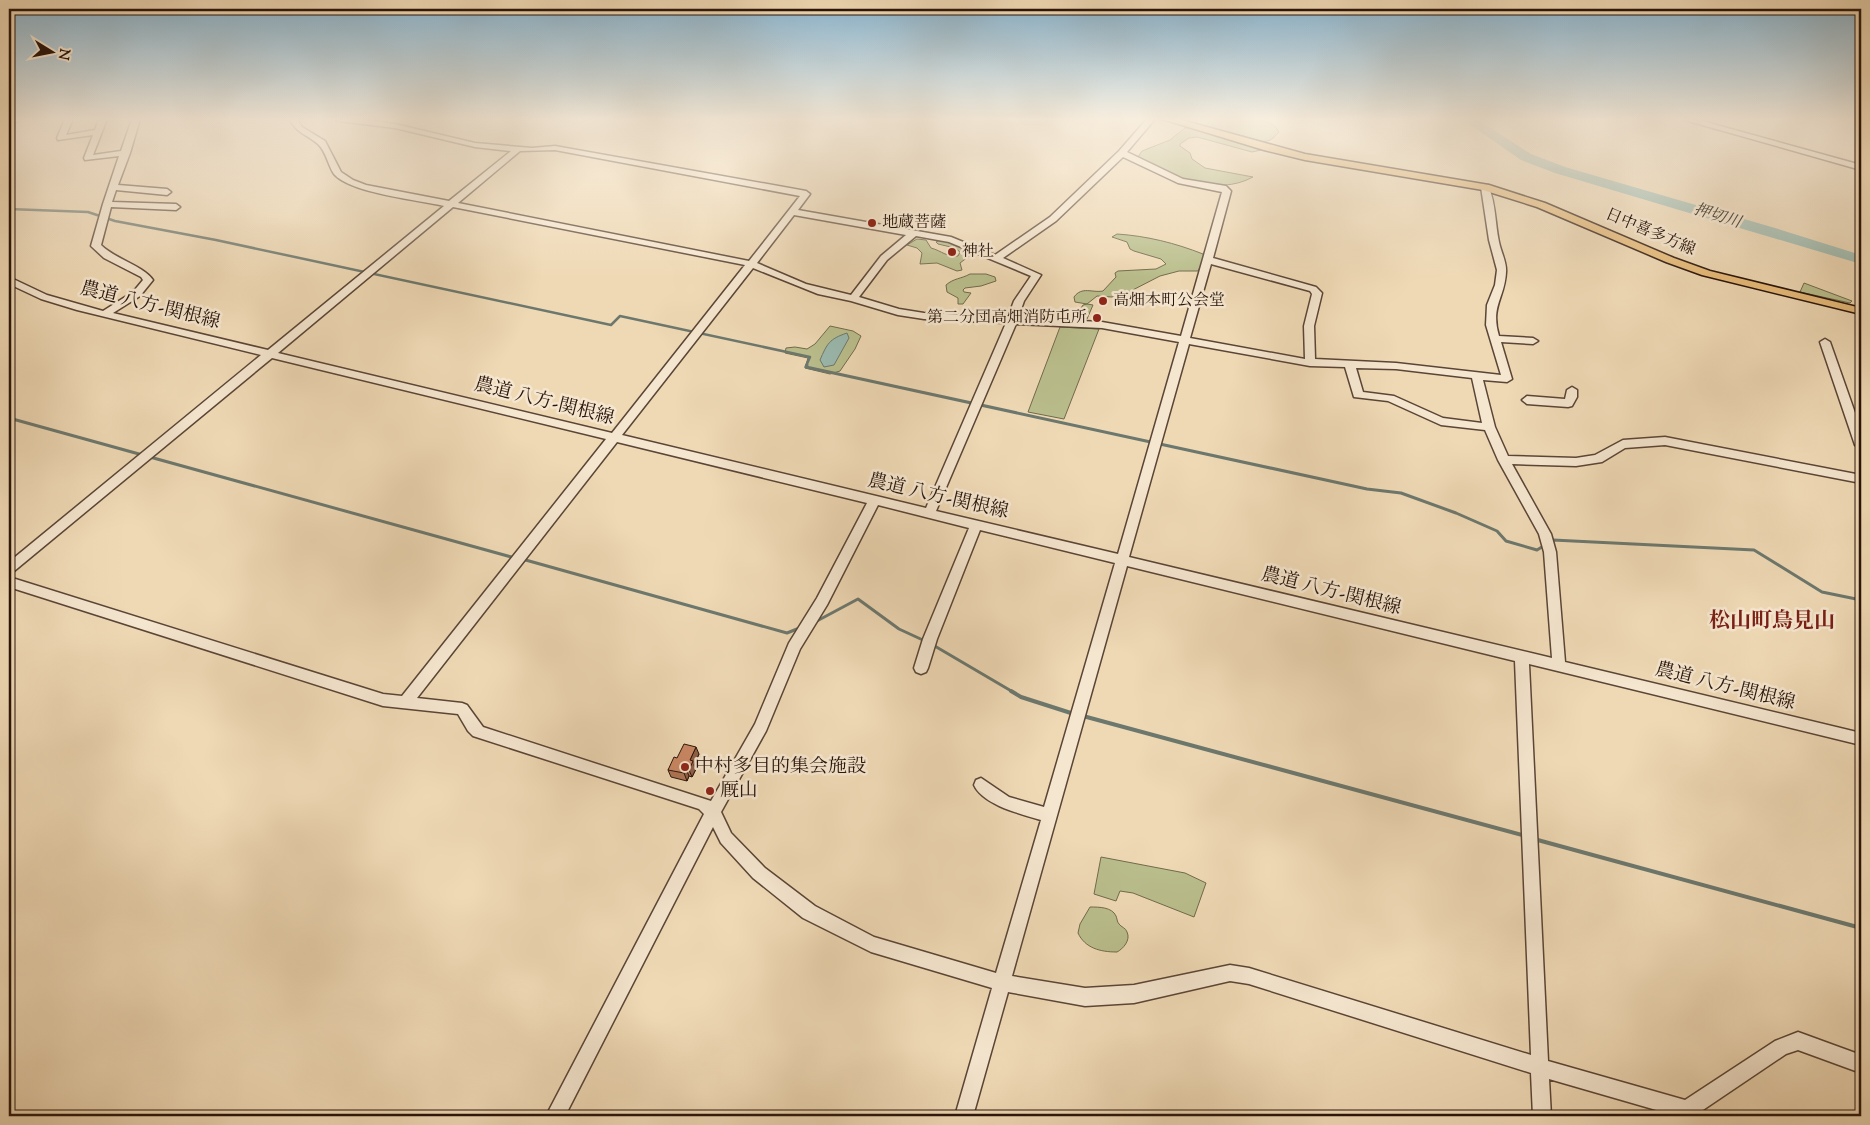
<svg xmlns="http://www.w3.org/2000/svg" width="1870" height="1125" font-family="'Sorts Mill Goudy','Noto Serif JP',serif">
  <rect width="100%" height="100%" fill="#efd9b5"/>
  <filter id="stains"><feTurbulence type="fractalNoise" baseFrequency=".004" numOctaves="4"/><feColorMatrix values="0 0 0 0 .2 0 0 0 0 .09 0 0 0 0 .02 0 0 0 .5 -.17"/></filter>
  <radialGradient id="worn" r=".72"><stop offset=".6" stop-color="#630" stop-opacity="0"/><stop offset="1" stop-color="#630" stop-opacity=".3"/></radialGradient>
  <!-- green -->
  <g fill="#babf8d" stroke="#716a4c">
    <path d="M 1211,119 C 1228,119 1271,114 1279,132 C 1276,135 1274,138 1270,140 C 1256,147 1221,130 1205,126 L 1210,122 Z"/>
    <path d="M 1185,128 L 1192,128 L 1261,150 L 1252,152 L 1197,137 L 1189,138 L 1180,144 L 1180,146 L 1190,153 L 1192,159 L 1205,168 L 1253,177 C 1216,197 1173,177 1138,157 L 1142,151 L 1170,140 Z"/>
    <path d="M 1117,234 C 1147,236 1175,243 1203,254 L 1205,258 L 1198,271 L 1179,271 L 1160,276 L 1123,295 L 1112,297 L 1097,296 L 1087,304 L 1093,305 L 1087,319 L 1079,319 L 1077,314 L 1083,305 L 1087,304 L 1075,302 L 1074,297 C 1082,286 1092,293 1103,291 L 1116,277 L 1115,273 L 1118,271 L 1156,269 L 1166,264 L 1161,259 L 1134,251 L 1130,249 L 1127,242 L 1112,237 Z"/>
    <path d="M 917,239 L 926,240 L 931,248 C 942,251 946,257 958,256 L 960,252 L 955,248 L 938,244 L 936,242 L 940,240 L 948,241 L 976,251 L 960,263 L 962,270 L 957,271 L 937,263 L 920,264 L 922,253 L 917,248 L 907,245 Z"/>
    <path d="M 970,274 L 986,274 L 995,277 L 996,281 L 981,286 L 965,288 L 963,290 L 964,292 L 971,293 L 963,304 L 958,304 L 958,298 L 947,292 L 946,285 C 954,278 961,279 970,274 Z"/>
    <polygon points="1804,283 1852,301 1850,303 1800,292"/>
    <polygon points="830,326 853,331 861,336 855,349 840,371 830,374 805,368 808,358 785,353 786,348 795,347 807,349 815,344"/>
    <polygon points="1060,327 1099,329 1064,419 1028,412"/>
    <polygon points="1101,857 1185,873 1206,883 1194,917 1133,893 1120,891 1116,901 1094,894"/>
    <path d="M 1090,907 C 1099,907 1112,907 1116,916 C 1117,918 1117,922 1119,924 C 1121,927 1126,928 1127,932 C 1131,940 1123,949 1117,952 C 1100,952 1085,948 1078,933 L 1080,924 Z"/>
  </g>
  <!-- water -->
  <path fill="#9abab0" stroke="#6c786e" d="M 847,333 L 849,338 L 834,365 L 824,367 L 820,360 C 827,344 829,339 847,333 Z"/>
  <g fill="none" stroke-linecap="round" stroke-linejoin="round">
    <!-- stream-far2 -->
    <polyline stroke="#6c786e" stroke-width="2.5" points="9,209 88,212 115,221 216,240 611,325 620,316 810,357 806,366"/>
    <!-- stream-far1 -->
    <g stroke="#6c786e" stroke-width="3">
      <polyline points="807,365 806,367 1367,489 1401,493 1456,513 1497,531 1506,541 1537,550 1545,545"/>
      <polyline points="9,418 515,558"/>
      <polyline points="1550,542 1553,540 1754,550 1822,592 1861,600"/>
      <polyline points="522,559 787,633 802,627"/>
      <polyline points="815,622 858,599 899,629 925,641"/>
      <polyline points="933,645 1013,692"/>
    </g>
    <!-- stream -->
    <g stroke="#6c786e" stroke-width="4">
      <polyline points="1011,691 1021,697 1074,714"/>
      <polyline points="1083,716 1526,836"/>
      <polyline points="1534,839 1861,928"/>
    </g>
    <!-- river -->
    <polygon fill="#9abab0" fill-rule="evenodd" points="1462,119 1477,119 1531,154 1565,167 1775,228 1861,255 1861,264 1555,173 1521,160"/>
    <!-- minor casing -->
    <g stroke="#5a4536" stroke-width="3">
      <g id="minor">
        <polygon points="11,119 23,119 9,125 9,120"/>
        <path d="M 65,119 L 73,119 L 66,135 L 95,130 L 99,119 L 107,119 L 93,155 L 121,151 L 132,119 L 140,119 L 130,153 L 118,185 L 167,189 L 171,192 L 167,195 L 116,190 L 112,202 L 176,204 L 180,207 L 176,210 L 111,207 L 101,245 C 115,259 144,266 153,280 L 140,296 L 113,313 L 268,350 L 444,206 C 419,200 350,193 334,174 C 328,165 326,151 318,144 C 305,133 299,135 289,119 L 297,119 L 302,127 L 325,141 L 341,172 L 353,180 L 366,185 L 449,201 L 511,151 L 475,147 L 395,128 L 339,121 L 335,119 L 360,119 L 395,124 L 475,143 L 532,148 L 555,146 L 806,191 L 810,194 L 798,210 L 951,237 L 995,255 L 1050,217 L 1119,151 L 1147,119 L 1155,119 L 1127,152 L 1183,179 L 1226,186 L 1231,191 L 1213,258 L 1316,287 L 1322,293 L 1314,326 L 1315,359 L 1396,363 L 1501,375 L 1486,325 L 1487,305 L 1495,285 L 1497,270 L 1489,240 L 1481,187 L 1488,185 C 1496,203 1495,224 1499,242 C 1501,252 1507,263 1506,272 C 1505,298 1490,306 1499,336 L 1533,338 L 1538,341 L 1533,344 L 1501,342 L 1512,379 L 1507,382 L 1483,380 L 1495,427 L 1508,456 L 1576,458 L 1595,455 L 1623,440 L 1665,437 L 1861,475 L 1861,483 L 1665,445 L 1625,448 L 1602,462 L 1576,466 L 1512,464 L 1551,534 L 1556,552 L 1565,662 L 1861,733 L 1861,745 L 1529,664 L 1548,1061 L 1685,1100 L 1775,1041 L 1798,1032 L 1861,1055 L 1861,1073 L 1798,1050 L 1786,1054 L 1694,1116 L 1677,1116 L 1549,1079 L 1551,1116 L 1533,1116 L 1531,1073 L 1249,984 L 1230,981 L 1134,1003 L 1085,1006 L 1008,992 L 973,1116 L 955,1116 L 992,988 L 871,952 L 803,918 L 753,878 L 721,843 L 713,827 L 565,1116 L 546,1116 L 704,814 L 699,809 L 473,736 L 468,731 L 458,714 L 383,706 L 9,587 L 9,577 L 383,694 L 402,696 L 606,439 L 272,358 L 13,572 L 9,574 L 9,562 L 261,355 L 77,310 L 41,299 L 9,284 L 9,277 L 47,295 L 103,311 L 133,292 L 143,280 L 141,277 L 104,258 L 91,246 L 103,204 L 119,156 L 85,160 L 84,158 L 93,135 L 58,140 L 57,138 ZM 555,150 L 800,196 L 749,261 L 458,203 L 520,151 ZM 1123,157 L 1178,183 L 1222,192 L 1181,336 L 1102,322 L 1018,318 L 1024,301 L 1041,275 L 1003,258 L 1056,221 ZM 453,207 L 745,265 L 612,433 L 278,353 ZM 794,215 L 906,235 L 881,256 L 851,295 L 806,284 L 757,263 ZM 916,236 L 949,242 L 1031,276 L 1014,301 L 1008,317 L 924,313 L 899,309 L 859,297 L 887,260 ZM 1211,264 L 1310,291 L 1312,294 L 1304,326 L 1305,359 L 1190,338 ZM 753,268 L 818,294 L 851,301 L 898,315 L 924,319 L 1006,323 L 926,508 L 622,435 ZM 1016,324 L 1102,328 L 1179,342 L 1118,554 L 936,511 ZM 1189,344 L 1310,366 L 1345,367 L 1354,397 L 1388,401 L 1441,425 L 1485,430 L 1498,460 L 1539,534 L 1544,552 L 1552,658 L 1129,557 ZM 1356,368 L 1396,369 L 1472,378 L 1482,423 L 1443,418 L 1394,396 L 1363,392 ZM 617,442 L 867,503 L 817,598 L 789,643 L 755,724 L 711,801 L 483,727 L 467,705 L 462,703 L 417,698 ZM 878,505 L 969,528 L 923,639 L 914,668 L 916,672 L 921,674 L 926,672 L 928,668 L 937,639 L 980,530 L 1115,563 L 1044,807 L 1009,797 L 981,778 L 976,780 L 974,785 C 983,805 1021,814 1041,820 L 996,973 L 874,937 L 815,906 L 765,868 L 731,833 L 721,812 L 766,731 L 800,649 L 827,605 ZM 1127,566 L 1515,661 L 1531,1055 L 1249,968 L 1230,965 L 1134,985 L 1085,988 L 1012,976 Z"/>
        <polygon points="1681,119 1695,119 1861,165 1861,170"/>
        <polygon points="1825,339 1830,342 1861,430 1861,449 1855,445 1820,342"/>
        <polygon points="1572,387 1577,390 1577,397 1572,406 1568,407 1527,404 1522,400 1527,396 1565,399 1567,390"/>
      </g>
    </g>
    <!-- major casing -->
    <g stroke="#28140b" stroke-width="3">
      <polygon id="major" points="1162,119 1178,119 1305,154 1489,185 1545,203 1674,258 1710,271 1861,308 1861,314 1702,275 1666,262 1537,207 1483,190 1305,160 1264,150"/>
    </g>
    <!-- minor -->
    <use href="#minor" fill="#f5e6cf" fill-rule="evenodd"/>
    <!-- major -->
    <use href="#major" fill="#e8bc7a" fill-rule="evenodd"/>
  </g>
  <!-- wall -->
  <polygon fill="#af7556" stroke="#28140b" points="699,754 694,765 696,769 692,777 689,776 687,781 671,777 668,770 677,758"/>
  <!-- shaded-wall -->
  <g fill="#8e5f46" stroke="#28140b">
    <polygon points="696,747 699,754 694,765 696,769 692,777 689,770 690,760"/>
    <polygon points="686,769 689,776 687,781 684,773"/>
  </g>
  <!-- building -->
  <polygon fill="#cb8864" stroke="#28140b" points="684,744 696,747 690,760 693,761 689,770 686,769 684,773 668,770 674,757 677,758"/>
  <!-- sky -->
  <linearGradient id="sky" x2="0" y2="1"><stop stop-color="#89b6d2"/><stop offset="0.43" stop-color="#f8eede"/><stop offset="1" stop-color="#f8eede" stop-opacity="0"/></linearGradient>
  <rect width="1870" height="277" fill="url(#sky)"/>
  <!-- markers -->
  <g fill="#8f2418" stroke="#f5e6cf" stroke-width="2">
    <circle cx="872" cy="223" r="5"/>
    <circle cx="952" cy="252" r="5"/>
    <circle cx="1103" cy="301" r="5"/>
    <circle cx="1097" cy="318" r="5"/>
    <circle cx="685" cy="767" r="5"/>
    <circle cx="710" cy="791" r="5"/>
  </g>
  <g text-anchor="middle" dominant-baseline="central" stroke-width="5" stroke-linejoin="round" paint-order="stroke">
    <!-- far-water labels -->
    <g font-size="16" font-style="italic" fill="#504e45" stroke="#f5e6cf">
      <text transform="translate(1717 217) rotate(17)">押切川</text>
    </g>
    <!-- far-poi labels -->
    <g font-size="16" fill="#28140b" stroke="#f5e6cf" text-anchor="start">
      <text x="882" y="223">地蔵菩薩</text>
      <text x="962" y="252">神社</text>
      <text x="1113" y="301">高畑本町公会堂</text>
      <text x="1087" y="318" text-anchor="end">第二分団高畑消防屯所</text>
    </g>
    <!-- far-street labels -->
    <g font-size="16" fill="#28140b" stroke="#f5e6cf">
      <text transform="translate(1650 233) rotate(23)">日中喜多方線</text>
    </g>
    <!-- street labels -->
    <g font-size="19" fill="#28140b" stroke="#f5e6cf">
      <text transform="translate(150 306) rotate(14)">農道 八方-関根線</text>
      <text transform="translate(544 402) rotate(14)">農道 八方-関根線</text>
      <text transform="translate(938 497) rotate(13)">農道 八方-関根線</text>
      <text transform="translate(1331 592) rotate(14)">農道 八方-関根線</text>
      <text transform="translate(1725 687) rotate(14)">農道 八方-関根線</text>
    </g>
    <!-- poi labels -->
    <g font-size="19" fill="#28140b" stroke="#f5e6cf" text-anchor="start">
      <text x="695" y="767">中村多目的集会施設</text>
      <text x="720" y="791">厩山</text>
    </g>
    <!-- quarter labels -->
    <g font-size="21" font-weight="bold" fill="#7a1f14" stroke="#f5e6cf">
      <text x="1772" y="622">松山町鳥見山</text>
    </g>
  </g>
  <!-- margin -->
  <rect width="1870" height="1125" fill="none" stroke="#efd9b5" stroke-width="30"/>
  <rect x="10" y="10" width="1850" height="1105" fill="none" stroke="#28140b" stroke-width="2.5"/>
  <rect x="15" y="15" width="1840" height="1095" fill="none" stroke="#28140b"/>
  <!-- north arrow -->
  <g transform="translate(52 52) rotate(100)" stroke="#f5e6cf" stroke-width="4" paint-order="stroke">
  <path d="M0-4L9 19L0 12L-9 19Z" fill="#28140b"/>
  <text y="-8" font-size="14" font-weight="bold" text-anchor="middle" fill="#28140b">N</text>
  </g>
  <rect width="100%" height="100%" filter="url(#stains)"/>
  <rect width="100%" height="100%" fill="url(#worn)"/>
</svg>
